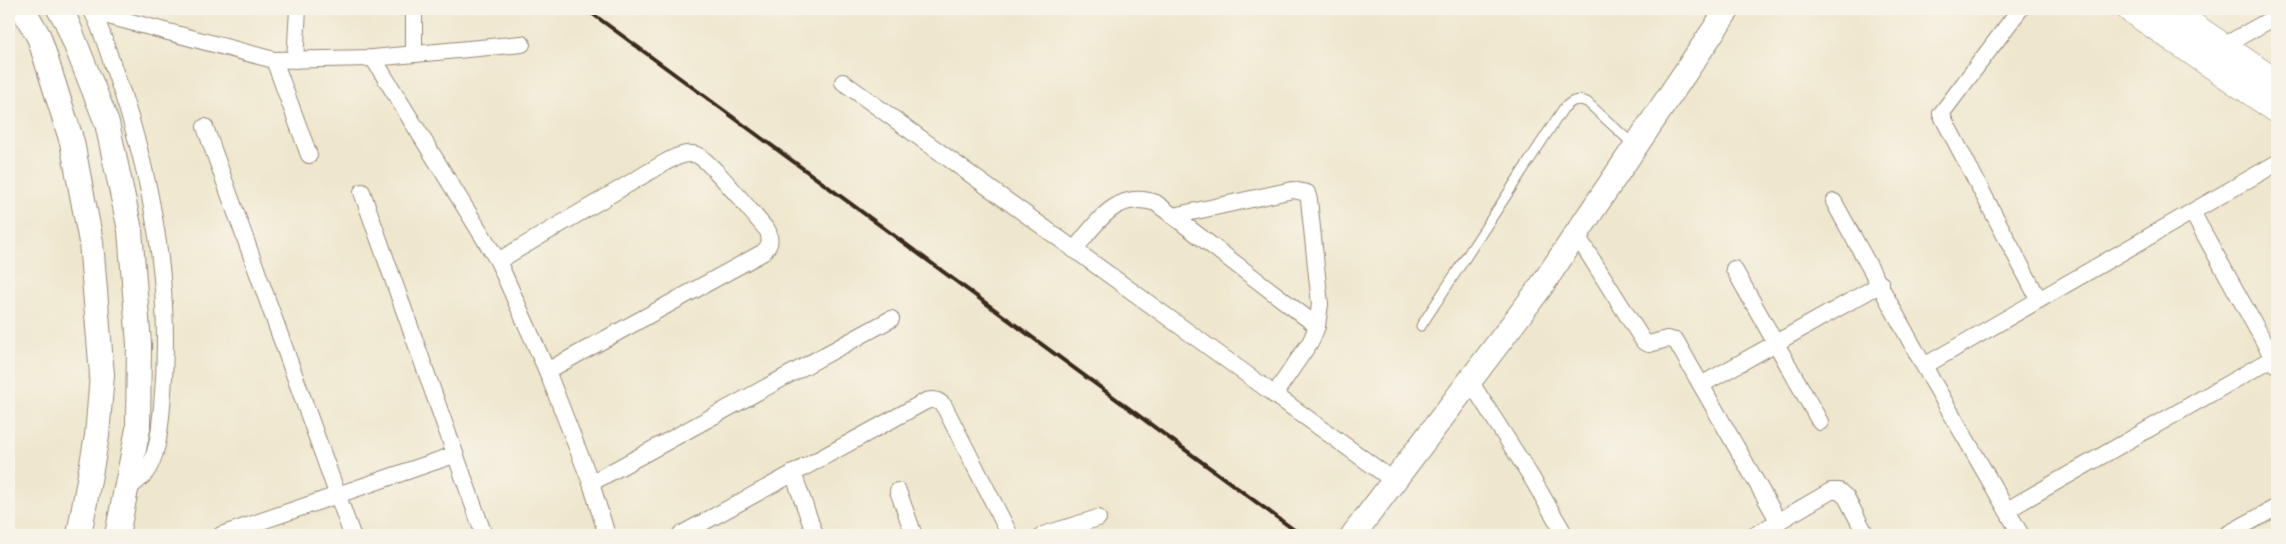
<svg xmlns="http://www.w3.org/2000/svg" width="2286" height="544" font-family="Itim,sans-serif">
  <rect width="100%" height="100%" fill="#f7f3e8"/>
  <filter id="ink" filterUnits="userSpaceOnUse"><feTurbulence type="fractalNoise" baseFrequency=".02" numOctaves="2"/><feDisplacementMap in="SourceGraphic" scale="10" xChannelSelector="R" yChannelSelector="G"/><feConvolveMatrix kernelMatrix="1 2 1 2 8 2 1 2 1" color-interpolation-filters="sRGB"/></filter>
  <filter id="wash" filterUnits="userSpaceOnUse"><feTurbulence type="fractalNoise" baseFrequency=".0096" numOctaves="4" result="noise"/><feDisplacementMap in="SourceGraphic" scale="20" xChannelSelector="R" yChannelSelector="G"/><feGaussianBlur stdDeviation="1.12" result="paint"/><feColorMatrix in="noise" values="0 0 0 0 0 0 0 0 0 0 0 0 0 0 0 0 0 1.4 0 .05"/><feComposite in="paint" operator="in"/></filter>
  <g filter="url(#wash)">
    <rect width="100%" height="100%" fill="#efe7cd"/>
  </g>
  <g filter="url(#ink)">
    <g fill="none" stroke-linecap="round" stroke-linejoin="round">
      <!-- lane casing -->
      <g stroke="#958876" stroke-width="11">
        <path id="lane" d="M 1421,326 L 1563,109 C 1571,101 1576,98 1587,102 L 1635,146"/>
      </g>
      <!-- street casing -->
      <g stroke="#958876" stroke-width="18">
        <g id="street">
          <path d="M 91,9 C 101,27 107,49 114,69 C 153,177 173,291 162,406 C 160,428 158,457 144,475 C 139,480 132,485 127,490"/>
          <polyline points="414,9 414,54"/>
          <polyline points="2020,9 1941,114 2039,300"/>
          <polyline points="93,12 274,60 373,58 522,44"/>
          <polyline points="2223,46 2277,16"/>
          <polyline points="373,58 498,261 547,371 591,483 607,535"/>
          <polyline points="274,60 309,155"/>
          <polyline points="295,60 298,9"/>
          <polyline points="843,82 1394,481"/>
          <polyline points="205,127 352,535"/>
          <polyline points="362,192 484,535"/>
          <polyline points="1834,202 1924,366 2021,535"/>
          <polyline points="2192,212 2277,365"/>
          <polyline points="1173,216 1293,190 1307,193 1309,200 1320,304 1317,326"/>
          <polyline points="1576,234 1644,342 1649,344 1667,339 1676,341 1779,522"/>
          <path d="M 1074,250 C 1096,224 1116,189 1156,203 L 1317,326 L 1311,341 L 1274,395"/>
          <path d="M 498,261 L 664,163 C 673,158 686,151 697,155 C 711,161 755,217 768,231 C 771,242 770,246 762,253 L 547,371"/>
          <polyline points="1734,269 1820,422"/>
          <polyline points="1924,366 2277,163"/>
          <polyline points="1470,381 1530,475 1565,535"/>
          <polyline points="1701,385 1881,284"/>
          <polyline points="793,473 815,535"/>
          <polyline points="591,483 891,319"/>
          <polyline points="898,491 914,535"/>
          <polyline points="2007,510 2273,358"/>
          <polyline points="221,535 454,455"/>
          <path d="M 680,535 L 926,401 C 934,399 938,400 944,406 L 1010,535"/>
          <polyline points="1043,535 1098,518"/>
          <polyline points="1755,535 1831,491 1839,491 1846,497 1866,535"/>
          <polyline points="2226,535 2277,507"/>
        </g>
      </g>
      <!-- secondary casing -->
      <g stroke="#958876" stroke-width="26">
        <g id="secondary">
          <polyline points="23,9 39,37 72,142 91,242 102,375 97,436 79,535"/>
          <polyline points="59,9 66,20 107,123 130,230 139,344 138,429 117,535"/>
          <polyline points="1353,535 1540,288 1728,9"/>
        </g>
      </g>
      <!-- highway casing -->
      <g stroke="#958876" stroke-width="29">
        <g id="highway">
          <polyline points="2131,9 2277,109"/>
          <polyline points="2167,9 2277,84"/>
        </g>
      </g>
      <!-- lane -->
      <use href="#lane" stroke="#fff" stroke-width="9"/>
      <!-- street -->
      <use href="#street" stroke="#fff" stroke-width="16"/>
      <!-- secondary -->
      <use href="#secondary" stroke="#fff" stroke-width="24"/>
      <!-- highway -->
      <use href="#highway" stroke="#fff" stroke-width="28"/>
      <!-- rail -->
      <polyline stroke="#3b2a1e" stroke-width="4" points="586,9 1301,535"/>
    </g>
  </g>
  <!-- margin -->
  <rect width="2286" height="544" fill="none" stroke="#f7f3e8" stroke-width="30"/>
</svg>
